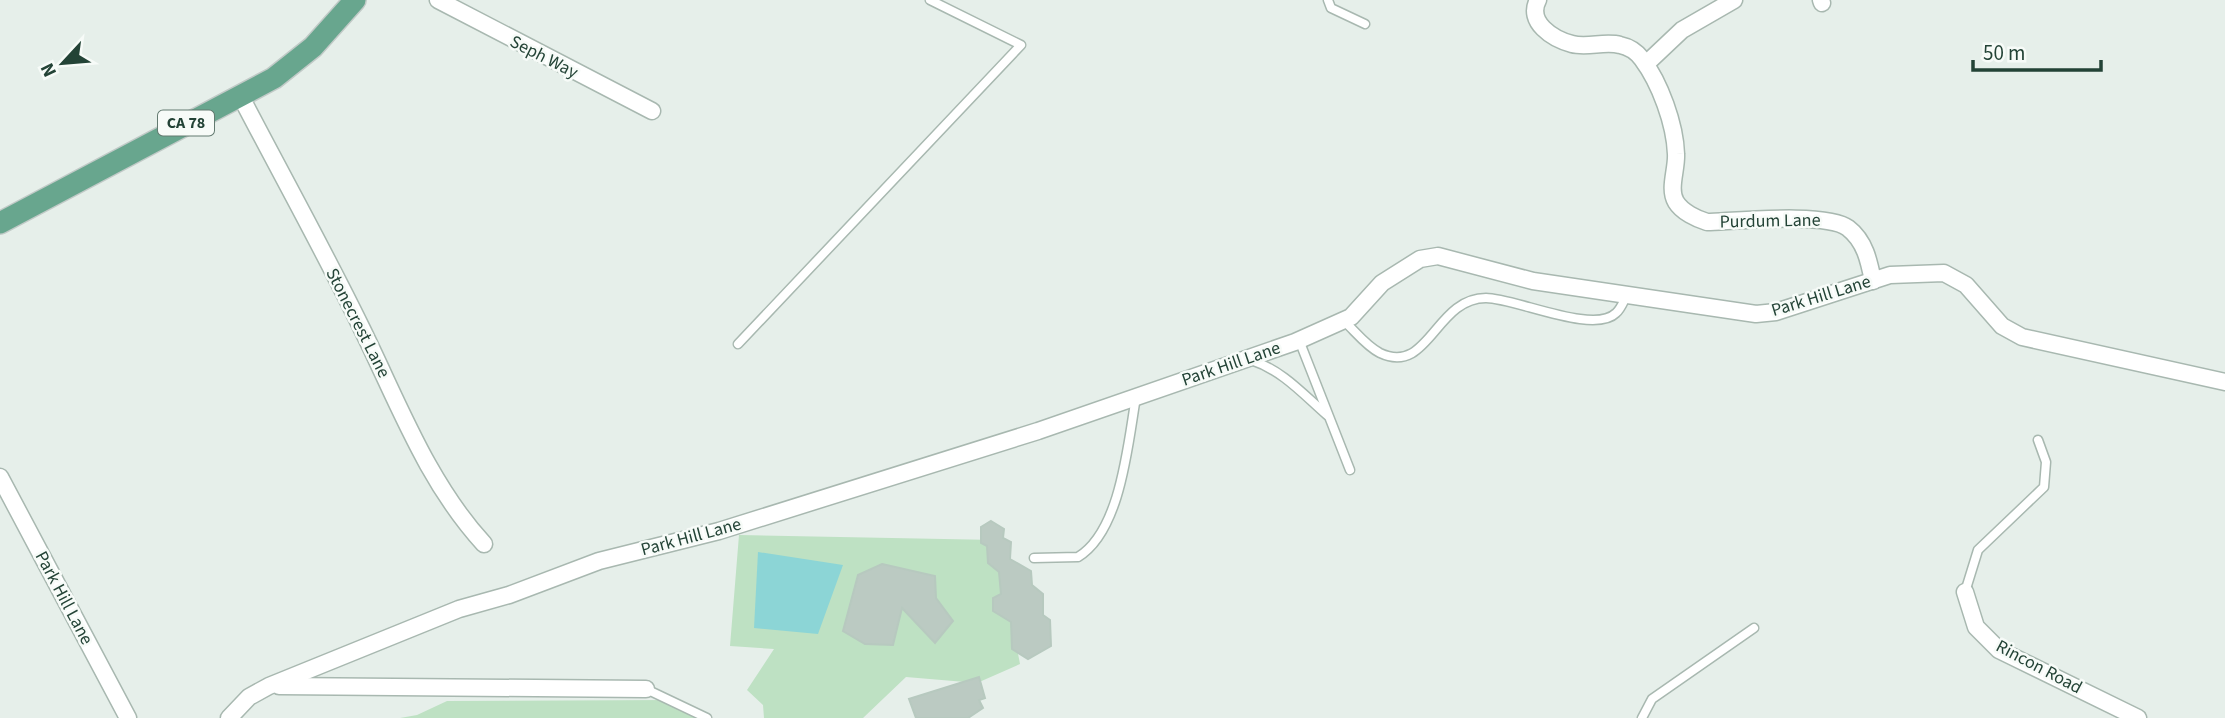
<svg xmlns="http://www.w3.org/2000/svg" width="2225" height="718" font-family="'Source Sans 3',sans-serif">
  <rect width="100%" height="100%" fill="#e6efea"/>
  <!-- green -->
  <g fill="#bee1c3">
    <polygon points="739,535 996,540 1020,664 977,683 906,677 863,718 764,718 763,705 747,690 774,649 730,646"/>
    <polygon points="670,700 696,718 400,718 417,715 447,701"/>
  </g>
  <!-- water -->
  <polygon fill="#8cd5d6" points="758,552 843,565 818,634 754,628"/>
  <!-- building -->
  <g fill="#bbcac2" stroke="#b7c9bf" stroke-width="2">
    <polygon points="991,521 1004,529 1003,538 1011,542 1010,559 1031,571 1032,585 1043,594 1043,615 1050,620 1051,646 1028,659 1012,649 1011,622 993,611 993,598 1001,594 999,572 988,563 987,546 981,543 981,527"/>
    <polygon points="882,564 935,576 936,598 953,621 935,643 902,608 893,645 865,644 843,631 858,575"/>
    <polygon points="979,677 985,698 979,700 983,708 968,718 916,718 909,699"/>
  </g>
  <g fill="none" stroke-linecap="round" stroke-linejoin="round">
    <!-- lane casing -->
    <g stroke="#a8b8b0" stroke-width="11">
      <g id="lane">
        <polyline points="1328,0 1331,8 1365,24"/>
        <path d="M 1344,321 C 1355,331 1366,346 1380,353 C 1429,376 1435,298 1486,298 C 1515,298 1594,335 1616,313 C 1621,309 1624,300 1627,295"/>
        <polyline points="1299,340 1350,470"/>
        <polyline points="738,344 1021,45 930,0"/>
        <path d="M 1251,360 C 1282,370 1303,394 1327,415"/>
        <path d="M 1034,558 L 1078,557 C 1121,531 1128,443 1136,397"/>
        <polyline points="1965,592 1978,550 2044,487 2046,462 2038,440"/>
        <polyline points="646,689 707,718"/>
        <polyline points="1642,718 1652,699 1754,628"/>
      </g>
    </g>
    <!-- street casing -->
    <g stroke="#a8b8b0" stroke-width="19">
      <g id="street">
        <polyline points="438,0 652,111"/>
        <path d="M 1538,0 C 1526,22 1553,39 1572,44 C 1587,48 1605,41 1620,45 C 1630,47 1636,51 1642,59 C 1660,83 1675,124 1676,154 C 1677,169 1668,189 1676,202 C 1682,212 1697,219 1707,222 C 1736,221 1828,212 1848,228 C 1865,241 1869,261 1873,281"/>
        <polyline points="1821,0 1822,3"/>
        <polyline points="1646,64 1682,30 1734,0"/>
        <path d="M 240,95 C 280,172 323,249 361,327 C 398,402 427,482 484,544"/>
        <polyline points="0,477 128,718"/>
        <polyline points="1965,592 1976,627 1999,650 2138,718"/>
        <polyline points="279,686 646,689"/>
        <polyline points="229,718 249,697 269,686 459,609 509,595 599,561 719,531 1038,431 1295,342 1351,317 1382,283 1420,259 1438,256 1533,281 1756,314 1776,312 1890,275 1944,273 1966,285 2002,326 2022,337 2225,382"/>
      </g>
    </g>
    <!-- primary casing -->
    <g stroke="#c1cac7" stroke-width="24">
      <polyline id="primary" points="0,223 274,78 313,47 355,0"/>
    </g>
    <!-- lane -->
    <use href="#lane" stroke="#fff" stroke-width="8"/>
    <!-- street -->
    <use href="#street" stroke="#fff" stroke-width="16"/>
    <!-- primary -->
    <use href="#primary" stroke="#68a68e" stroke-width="21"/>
  </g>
  <g text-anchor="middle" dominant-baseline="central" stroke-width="5" stroke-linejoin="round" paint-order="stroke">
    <!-- shield labels -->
    <rect fill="#f7fbf8" stroke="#637a70" stroke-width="2" x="158" y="110.5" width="56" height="25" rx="5"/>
    <g font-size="16" font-weight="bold" fill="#234336">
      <text x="186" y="123">CA 78</text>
    </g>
    <!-- street labels -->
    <g font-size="18" fill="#234336" stroke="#f7fbf8">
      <text transform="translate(544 57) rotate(27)">Seph Way</text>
      <text transform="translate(1770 221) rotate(-1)">Purdum Lane</text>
      <text transform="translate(1821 296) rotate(-17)">Park Hill Lane</text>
      <text transform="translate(358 323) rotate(63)">Stonecrest Lane</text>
      <text transform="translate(1231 364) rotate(-19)">Park Hill Lane</text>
      <text transform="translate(691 537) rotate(-15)">Park Hill Lane</text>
      <text transform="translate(64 598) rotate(62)">Park Hill Lane</text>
      <text transform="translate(2039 667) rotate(28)">Rincon Road</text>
    </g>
  </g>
  <!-- north arrow -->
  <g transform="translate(63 63) rotate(244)" stroke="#f7fbf8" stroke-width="5" paint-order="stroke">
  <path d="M0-5L12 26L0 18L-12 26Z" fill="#234336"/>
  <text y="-10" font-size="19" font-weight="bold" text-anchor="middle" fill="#234336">N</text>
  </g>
  <!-- scale -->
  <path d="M1973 60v10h128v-10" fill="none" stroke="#234336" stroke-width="3.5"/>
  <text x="1983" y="60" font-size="21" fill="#234336" stroke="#f7fbf8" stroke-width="5" paint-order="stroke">50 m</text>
</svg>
